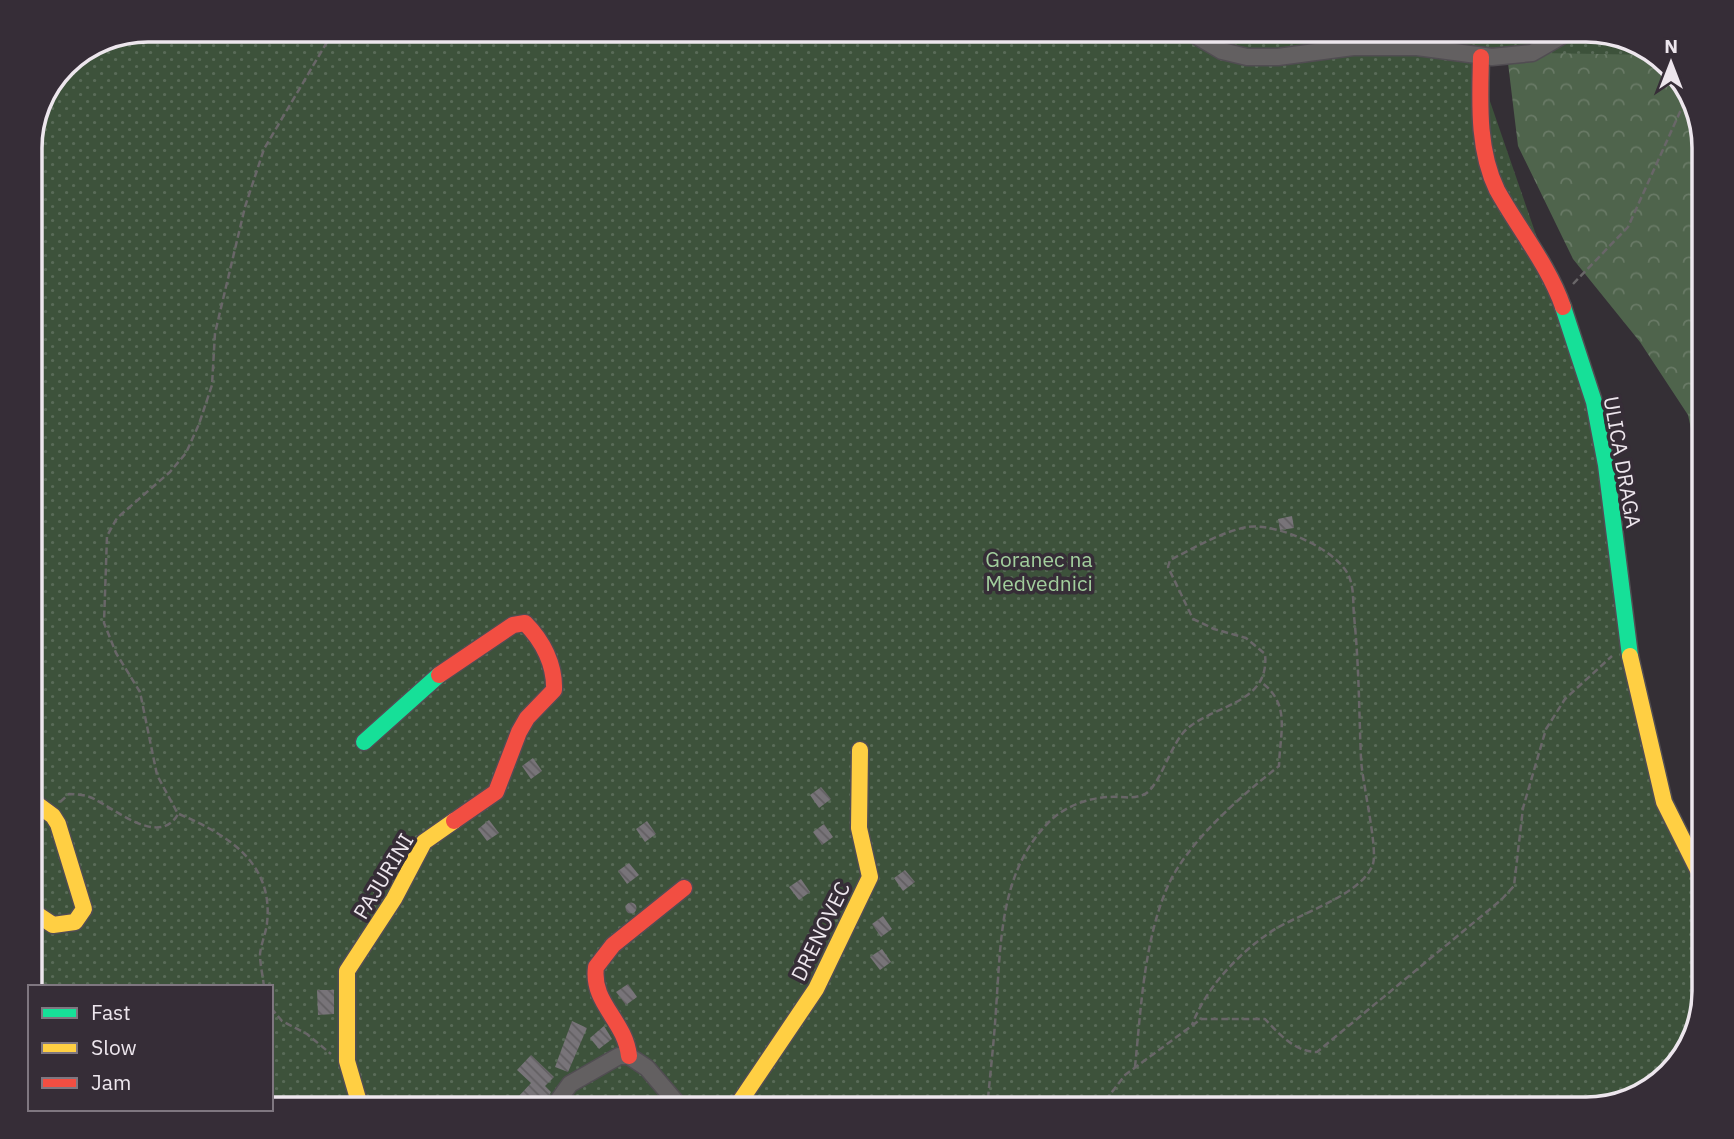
<svg xmlns="http://www.w3.org/2000/svg" width="1734" height="1139" font-family="'IBM Plex Sans',sans-serif">
  <defs>
    <pattern id="forest-crowns" width="20" height="18" patternUnits="userSpaceOnUse" patternTransform="scale(1.75)"><rect width="20" height="18" fill="#4f644c"/><path d="M2 6a3 3 0 1 1 6 0M12 15a3 3 0 1 1 6 0" fill="none" stroke="#697a66"/></pattern>
    <pattern id="park-dots" width="8" height="8" patternUnits="userSpaceOnUse" patternTransform="scale(1.75)"><rect width="8" height="8" fill="#3d523b"/><path d="M2 2h.1M6 6h.1" fill="none" stroke="#596b58" stroke-width="1.8" stroke-linecap="round"/></pattern>
    <pattern id="building-back-hatch" width="6" height="6" patternUnits="userSpaceOnUse" patternTransform="scale(1.75)"><rect width="6" height="6" fill="#787479"/><path d="M-1 5l2 2M0 0l6 6M5-1l2 2" fill="none" stroke="#625f62"/></pattern>
  </defs>
  <rect width="100%" height="100%" fill="#342f35"/>
  <!-- forest -->
  <polygon fill="url(#forest-crowns)" points="1586,30 1652,50 1692,95 1704,147 1704,488 1688,415 1640,342 1573,259 1518,146 1508,63"/>
  <!-- park -->
  <polygon fill="url(#park-dots)" points="1586,30 1652,50 1657,55 1473,52 1604,432 1624,652 1672,806 1704,858 1704,992 1684,1057 1639,1097 1587,1109 271,1109 271,987 30,987 30,140 65,64 103,39"/>
  <!-- building -->
  <g fill="url(#building-back-hatch)">
    <polygon points="1292,516 1294,528 1280,530 1278,519"/>
    <polygon points="533,758 542,771 531,779 522,766"/>
    <polygon points="821,787 831,799 819,808 810,795"/>
    <polygon points="489,820 499,833 487,841 478,829"/>
    <polygon points="647,821 656,834 645,842 636,829"/>
    <polygon points="824,824 833,837 822,845 813,832"/>
    <polygon points="629,863 639,875 627,884 618,871"/>
    <polygon points="905,870 915,882 903,891 894,878"/>
    <polygon points="801,879 810,892 799,900 789,887"/>
    <circle cx="631" cy="908" r="5.5"/>
    <polygon points="883,916 892,929 881,937 872,924"/>
    <polygon points="882,949 891,962 880,970 870,957"/>
    <polygon points="628,984 637,997 626,1005 616,992"/>
    <polygon points="317,990 334,990 334,1014 318,1015"/>
    <polygon points="572,1021 587,1028 568,1072 555,1067"/>
    <polygon points="604,1026 612,1039 599,1049 590,1038"/>
    <polygon points="531,1055 554,1077 545,1086 551,1092 542,1109 534,1109 519,1096 531,1083 517,1070"/>
  </g>
  <g fill="none" stroke-linecap="round" stroke-linejoin="round">
    <!-- street casing -->
    <g stroke="#514d52" stroke-width="19">
      <g id="street">
        <polyline points="1190,32 1222,51 1247,57 1278,57 1353,47 1417,47 1492,57 1532,53 1572,30"/>
        <polyline points="552,1109 570,1084 619,1056 629,1056 647,1068 682,1109"/>
      </g>
    </g>
    <!-- fast casing -->
    <g stroke="#514d52" stroke-width="19">
      <g id="fast">
        <polyline points="1563,307 1594,402 1606,465 1630,656"/>
        <polyline points="364,742 439,675"/>
      </g>
    </g>
    <!-- slow casing -->
    <g stroke="#514d52" stroke-width="19">
      <g id="slow">
        <polyline points="1630,656 1664,802 1704,882"/>
        <polyline points="30,799 53,816 58,824 84,909 75,922 53,925 35,913 30,904"/>
        <polyline points="361,1109 347,1061 347,971 394,899 424,842 454,821"/>
        <polyline points="735,1109 816,989 870,877 859,828 860,750"/>
      </g>
    </g>
    <!-- jam casing -->
    <g stroke="#514d52" stroke-width="19">
      <g id="jam">
        <path d="M 1481,57 C 1480,101 1477,149 1497,190 C 1518,228 1549,266 1563,307"/>
        <path d="M 439,675 L 513,625 L 525,623 C 543,641 555,665 554,690 L 527,718 L 519,732 L 496,792 L 454,821"/>
        <path d="M 629,1056 C 625,1020 591,1003 596,967 L 613,945 L 684,888"/>
      </g>
    </g>
    <!-- path -->
    <g stroke="#696668" stroke-width="2.5" stroke-dasharray="7 3.5" stroke-linecap="butt">
      <polyline points="1573,284 1628,227 1689,92"/>
      <path d="M 60,802 L 69,794 C 78,794 88,795 96,800 C 116,810 160,847 178,814 L 157,775 L 140,692 L 116,653 L 104,623 L 107,536 L 117,518 L 170,472 L 186,453 L 199,424 L 212,385 L 215,333 L 245,207 L 264,149 L 330,37"/>
      <path d="M 179,814 C 226,834 274,862 267,923 C 266,933 261,944 260,954 C 260,965 263,976 264,987"/>
      <polyline points="271,1008 282,1021 307,1034 331,1054"/>
      <path d="M 1135,1067 C 1141,1008 1144,942 1167,888 C 1186,843 1241,796 1279,766 C 1280,732 1291,704 1261,682"/>
      <path d="M 987,1109 C 990,1076 994,1042 996,1009 C 1001,943 999,870 1051,820 C 1066,806 1088,798 1109,797 C 1122,796 1132,800 1145,794 C 1161,785 1171,741 1188,728 C 1217,704 1270,703 1265,654 L 1246,638 L 1214,629 L 1193,619 L 1168,567 L 1170,560 C 1194,548 1221,532 1247,527 C 1275,522 1341,550 1350,579 C 1354,590 1353,605 1354,616 C 1359,664 1359,711 1361,759 C 1362,781 1378,848 1373,864 C 1362,896 1296,914 1269,933 C 1236,956 1206,988 1192,1025"/>
      <path d="M 1099,1109 L 1125,1075 L 1201,1019 L 1265,1019 C 1279,1034 1295,1052 1317,1052 L 1501,900 L 1514,886 L 1523,808 L 1546,729 L 1565,699 L 1612,656"/>
    </g>
    <!-- street -->
    <use href="#street" stroke="#636061" stroke-width="16"/>
    <!-- fast -->
    <use href="#fast" stroke="#16e098" stroke-width="16"/>
    <!-- slow -->
    <use href="#slow" stroke="#ffcf43" stroke-width="16"/>
    <!-- jam -->
    <use href="#jam" stroke="#f24e42" stroke-width="16"/>
  </g>
  <g text-anchor="middle" dominant-baseline="central" stroke-width="7" stroke-linejoin="round" paint-order="stroke">
    <!-- street labels -->
    <g font-size="21" fill="#ede6ed" stroke="#362d37">
      <text transform="translate(1623 462) rotate(80)">ULICA DRAGA</text>
      <text transform="translate(383 876) rotate(-59)">PAJURINI</text>
      <text transform="translate(820 931) rotate(-64)">DRENOVEC</text>
    </g>
    <!-- park labels -->
    <g font-size="21" fill="#a2ce9d" stroke="#362d37">
      <text x="1039" y="559">Goranec na<tspan x="1039" dy="24">Medvednici</tspan></text>
    </g>
  </g>
  <!-- crop -->
  <path d="M0 0H1734V1139H0ZM148 42H1586A106 106 0 0 1 1692 148V991A106 106 0 0 1 1586 1097H148A106 106 0 0 1 42 991V148A106 106 0 0 1 148 42Z" fill="#362d37" fill-rule="evenodd"/>
  <path fill="none" stroke="#ede6ed" stroke-width="3.5" d="M148 42H1586A106 106 0 0 1 1692 148V991A106 106 0 0 1 1586 1097H148A106 106 0 0 1 42 991V148A106 106 0 0 1 148 42Z"/>
  <!-- legend -->
  <rect x="28" y="985" width="245" height="126" fill="#362d37" stroke="#7f7780" stroke-width="2"/>
  <rect x="42" y="1008" width="35" height="10" fill="#16e098" stroke="#7f7780" stroke-width="2"/>
  <text x="91" y="1020" font-size="21" fill="#ede6ed">Fast</text>
  <rect x="42" y="1043" width="35" height="10" fill="#ffcf43" stroke="#7f7780" stroke-width="2"/>
  <text x="91" y="1055" font-size="21" fill="#ede6ed">Slow</text>
  <rect x="42" y="1078" width="35" height="10" fill="#f24e42" stroke="#7f7780" stroke-width="2"/>
  <text x="91" y="1090" font-size="21" fill="#ede6ed">Jam</text>
  <!-- north arrow -->
  <g transform="translate(1671 63)" stroke="#362d37" stroke-width="5" paint-order="stroke">
  <path d="M0-5L12 26L0 18L-12 26Z" fill="#ede6ed"/>
  <text y="-10" font-size="19" font-weight="bold" text-anchor="middle" fill="#ede6ed">N</text>
  </g>
</svg>
